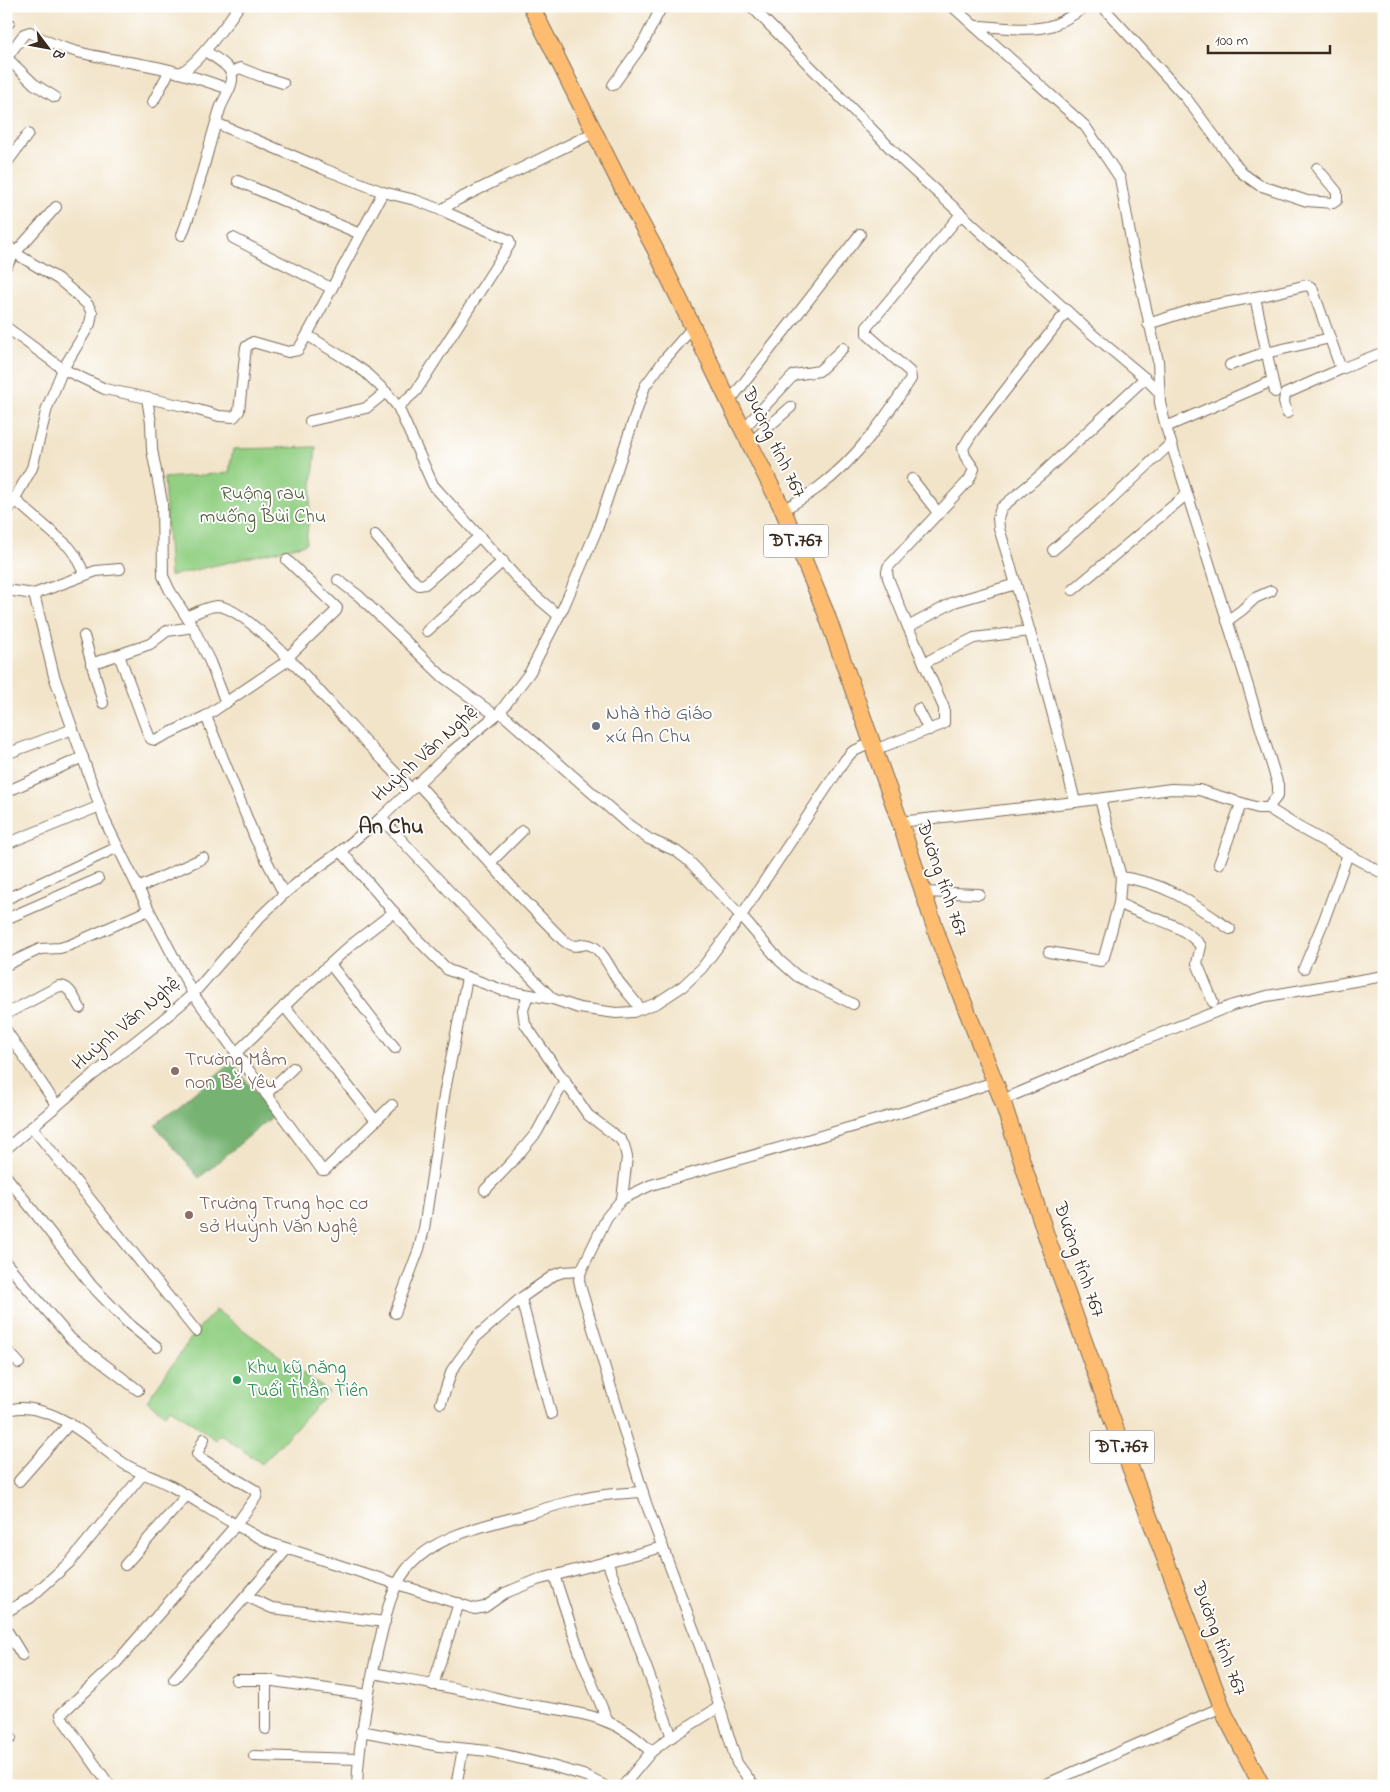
<svg xmlns="http://www.w3.org/2000/svg" width="1390" height="1792" font-family="'Indie Flower',sans-serif">
  <rect width="100%" height="100%" fill="#fff"/>
  <filter id="ink" filterUnits="userSpaceOnUse"><feTurbulence type="fractalNoise" baseFrequency=".02" numOctaves="2"/><feDisplacementMap in="SourceGraphic" scale="10" xChannelSelector="R" yChannelSelector="G"/><feConvolveMatrix kernelMatrix="1 2 1 2 8 2 1 2 1" color-interpolation-filters="sRGB"/></filter>
  <filter id="wash" filterUnits="userSpaceOnUse"><feTurbulence type="fractalNoise" baseFrequency=".0096" numOctaves="4" result="noise"/><feDisplacementMap in="SourceGraphic" scale="20" xChannelSelector="R" yChannelSelector="G"/><feGaussianBlur stdDeviation="1.12" result="paint"/><feColorMatrix in="noise" values="0 0 0 0 0 0 0 0 0 0 0 0 0 0 0 0 0 1.4 0 .05"/><feComposite in="paint" operator="in"/></filter>
  <g filter="url(#wash)">
    <rect width="100%" height="100%" fill="#f2e4c9"/>
    <!-- green -->
    <g fill="#93d084" stroke="#677d51">
      <polygon points="316,447 306,544 170,576 164,478 229,473 233,449"/>
      <polygon points="216,1310 329,1392 262,1464 220,1434 216,1440 171,1408 166,1414 147,1401 196,1331"/>
    </g>
    <!-- forest -->
    <polygon fill="#76b272" stroke="#586e48" points="232,1062 273,1116 199,1178 155,1125"/>
  </g>
  <g filter="url(#ink)">
    <g fill="none" stroke-linecap="round" stroke-linejoin="round">
      <!-- minor casing -->
      <g stroke="#7b6b5a" stroke-width="12">
        <g id="minor">
          <polyline points="751,6 903,161 1091,333 1145,378 1159,392"/>
          <polyline points="1102,6 1186,98 1242,173 1259,185 1307,201 1333,203 1337,200 1337,192 1317,168"/>
          <polyline points="6,22 9,23"/>
          <path d="M 974,26 C 999,26 1030,33 1053,25 C 1065,21 1076,12 1088,6"/>
          <polyline points="6,57 34,84 55,97"/>
          <path d="M 6,59 L 24,34 L 30,32 C 66,55 110,58 151,66 C 178,71 203,80 229,89"/>
          <polyline points="231,72 240,68 260,76 283,83"/>
          <path d="M 179,73 C 195,68 229,21 239,6"/>
          <polyline points="613,85 642,45 662,6"/>
          <polyline points="153,102 170,70"/>
          <polyline points="216,123 324,169 383,192 415,200 441,210 509,240 510,244 416,391 398,407"/>
          <polyline points="6,164 28,134"/>
          <polyline points="238,181 360,234"/>
          <polyline points="441,210 457,200 595,132"/>
          <path d="M 182,235 C 198,194 207,151 220,109 C 223,99 236,83 231,73 C 228,64 212,56 205,51"/>
          <polyline points="233,238 331,288"/>
          <polyline points="6,243 15,253 6,266"/>
          <polyline points="1255,297 1275,392"/>
          <polyline points="1148,324 1198,308 1266,295 1307,285 1312,288 1341,369 1384,352"/>
          <polyline points="6,327 63,369 105,389 184,406 219,416 234,417 239,411 246,347 253,342 288,352 298,350 307,335 383,192"/>
          <polyline points="307,335 349,361 365,372 386,392 398,407 433,485 526,588 559,616"/>
          <polyline points="1266,353 1330,338"/>
          <polyline points="1230,365 1266,352"/>
          <polyline points="147,398 151,423 152,450 162,502 163,576 170,591 193,627 210,662 226,703"/>
          <polyline points="729,402 860,234"/>
          <polyline points="1287,413 1284,402 1285,394 1341,369"/>
          <polyline points="310,421 366,408 386,392"/>
          <polyline points="1166,427 1272,381"/>
          <polyline points="743,429 794,375 819,371 843,348"/>
          <polyline points="750,443 791,407"/>
          <polyline points="912,479 939,514"/>
          <polyline points="14,499 69,547 75,555 85,575"/>
          <path d="M 783,510 C 795,503 807,496 819,487 C 857,459 885,418 911,379 L 910,372 L 867,334 L 867,327 L 961,214"/>
          <polyline points="6,514 32,468 47,408 63,369 90,324 92,313 88,305 76,294 58,279 15,253 56,207"/>
          <polyline points="375,535 415,582 419,585 425,584 480,536"/>
          <polyline points="1053,550 1110,501 1170,444"/>
          <polyline points="287,560 337,608 336,611 288,657"/>
          <polyline points="338,580 359,596 443,677 495,715"/>
          <polyline points="6,590 34,594 96,571 120,569"/>
          <polyline points="1073,590 1187,494"/>
          <polyline points="34,594 54,676 105,821 148,908 193,994 322,1170 325,1170 392,1105"/>
          <path d="M 188,616 C 197,613 207,606 217,606 C 249,607 324,697 347,722 C 368,745 390,767 411,789"/>
          <polyline points="1227,621 1242,610 1255,598 1271,591"/>
          <polyline points="908,627 954,602 1016,584"/>
          <polyline points="427,631 503,561"/>
          <polyline points="84,636 103,703"/>
          <polyline points="119,655 149,736 151,739 155,740 206,716 290,659"/>
          <polyline points="924,663 974,638 1030,631"/>
          <polyline points="91,664 150,644 167,631 193,627"/>
          <polyline points="918,709 929,730"/>
          <polyline points="500,712 630,826 649,839 676,851 689,861 741,916 780,961 797,976 853,1004"/>
          <polyline points="206,716 255,838 284,894"/>
          <polyline points="874,750 941,725 944,723 944,708 908,627 888,578 887,572 888,567 969,480 974,469 965,456 963,448 973,432 1067,311"/>
          <polyline points="6,754 73,729"/>
          <path d="M 417,783 L 521,897 L 563,940 C 579,953 581,939 594,947 C 604,953 612,972 619,982 C 626,991 634,1000 641,1009"/>
          <polyline points="6,792 83,757"/>
          <path d="M 1075,802 C 1053,710 1027,619 999,528 L 998,518 L 1001,508 L 1043,473 L 1145,378"/>
          <polyline points="1268,808 1300,828 1384,874"/>
          <polyline points="381,818 504,950 553,999"/>
          <polyline points="900,822 1075,802 1171,789 1199,790 1258,808 1268,808 1278,795 1278,785 1247,683 1166,427 1160,403 1158,361 1133,251 1120,178 1085,126 952,6"/>
          <polyline points="6,844 100,806"/>
          <polyline points="341,851 417,939 448,970 502,990 553,999 579,1008 616,1013 633,1012 657,1003 683,986 702,968 741,916 845,760 852,752 871,743"/>
          <polyline points="490,863 522,831"/>
          <polyline points="1219,864 1241,804"/>
          <path d="M 1121,877 C 1167,883 1192,903 1230,929"/>
          <polyline points="138,888 203,858"/>
          <polyline points="923,892 979,894"/>
          <polyline points="6,899 118,847"/>
          <path d="M 1119,903 C 1147,919 1179,920 1201,946 L 1197,963 L 1213,1002"/>
          <polyline points="6,919 98,879"/>
          <polyline points="1049,952 1101,961 1104,957 1119,903 1121,877 1100,799"/>
          <polyline points="330,964 395,1048"/>
          <polyline points="6,965 40,949 60,948 70,945 149,910"/>
          <polyline points="1304,968 1324,920 1348,854"/>
          <polyline points="528,995 523,1010 525,1024 588,1115 620,1139 624,1145 627,1157 622,1199"/>
          <polyline points="284,1006 376,1121"/>
          <path d="M 6,1014 L 59,986 C 70,985 75,1000 80,1008"/>
          <polyline points="6,1030 57,1106"/>
          <polyline points="236,1053 297,994 351,945 394,912"/>
          <polyline points="266,1094 293,1068"/>
          <polyline points="1002,1100 1139,1042 1233,1005 1267,996 1384,976"/>
          <polyline points="32,1127 196,1331"/>
          <polyline points="6,1149 93,1075 160,1022 193,994 259,918 284,894 306,876 341,851 381,818 451,752 500,712 530,672 564,606 597,529 645,386 665,359 693,327"/>
          <polyline points="6,1176 92,1286 129,1324 157,1347"/>
          <polyline points="485,1190 512,1162 537,1132 565,1080"/>
          <polyline points="6,1263 71,1339 138,1390"/>
          <polyline points="521,1298 551,1414"/>
          <polyline points="395,1313 419,1249 424,1229 445,1090 467,978"/>
          <polyline points="6,1349 19,1363"/>
          <polyline points="441,1403 452,1370 475,1338 521,1298 554,1275 563,1272 581,1271"/>
          <path d="M 6,1412 C 19,1403 44,1411 57,1417 C 81,1428 101,1448 123,1463 C 138,1473 155,1477 171,1486 C 204,1505 236,1527 270,1543 L 475,1609 L 485,1607 L 505,1593 L 537,1580 L 663,1547"/>
          <polyline points="19,1481 70,1423"/>
          <polyline points="607,1561 672,1737"/>
          <polyline points="125,1565 187,1495"/>
          <polyline points="554,1575 581,1657 608,1722"/>
          <polyline points="246,1596 272,1608 385,1622"/>
          <polyline points="6,1612 30,1598 70,1562 144,1473"/>
          <polyline points="6,1629 22,1655"/>
          <path d="M 373,1673 C 409,1680 445,1686 481,1694 C 494,1697 506,1701 518,1703 C 569,1712 614,1712 651,1752"/>
          <polyline points="174,1679 287,1549"/>
          <polyline points="236,1680 266,1680 368,1695"/>
          <polyline points="433,1685 459,1603"/>
          <polyline points="719,1705 737,1763 754,1786"/>
          <polyline points="266,1729 266,1680"/>
          <polyline points="361,1731 439,1746 488,1751 552,1766 583,1775 605,1786"/>
          <polyline points="6,1741 11,1738"/>
          <polyline points="254,1756 358,1759"/>
          <polyline points="110,1786 62,1718 61,1714 116,1663 236,1525 256,1497 257,1492 253,1489 200,1458 197,1454 204,1439"/>
          <path d="M 357,1786 C 359,1739 368,1694 378,1648 C 385,1621 389,1592 406,1570 C 434,1535 484,1526 524,1515 C 543,1509 563,1503 582,1499 C 602,1494 622,1493 643,1492"/>
          <polyline points="456,1786 463,1749"/>
          <polyline points="623,1786 651,1752 668,1739 716,1709 719,1705 701,1649 646,1503 581,1289 579,1280 581,1271 607,1217 622,1199 651,1185 907,1111 994,1082"/>
          <polyline points="1042,1786 1222,1707"/>
        </g>
      </g>
      <!-- primary casing -->
      <g stroke="#7b6b5a" stroke-width="18">
        <polyline id="primary" points="531,6 628,199 655,249 733,410 783,510 826,613 900,822 939,940 1002,1100 1047,1238 1117,1433 1225,1715 1262,1786"/>
      </g>
      <!-- minor -->
      <use href="#minor" stroke="#fff" stroke-width="10"/>
      <!-- primary -->
      <use href="#primary" stroke="#fdbc6f" stroke-width="16"/>
    </g>
  </g>
  <!-- markers -->
  <circle fill="#6b7280" stroke="#fff" stroke-width="2" cx="596" cy="726" r="5"/>
  <g fill="#8d6e63" stroke="#fff" stroke-width="2">
    <circle cx="175" cy="1071" r="5"/>
    <circle cx="189" cy="1215" r="5"/>
  </g>
  <circle fill="#2e9e5b" stroke="#fff" stroke-width="2" cx="237" cy="1380" r="5"/>
  <g text-anchor="middle" dominant-baseline="central" stroke-width="4" stroke-linejoin="round" paint-order="stroke">
    <!-- shield labels -->
    <g fill="#fff" stroke="#766a62" stroke-width="1">
      <rect x="763.5" y="524.5" width="65" height="33" rx="4"/>
      <rect x="1089.5" y="1430.5" width="65" height="33" rx="4"/>
    </g>
    <g font-size="19" font-weight="bold" fill="#3b2a1e">
      <text x="796" y="541">ĐT.767</text>
      <text x="1122" y="1447">ĐT.767</text>
    </g>
    <!-- street labels -->
    <g font-size="20" fill="#3b2a1e" stroke="#fff">
      <text transform="translate(773 443) rotate(64)">Đường tỉnh 767</text>
      <text transform="translate(426 754) rotate(-42)">Huỳnh Văn Nghệ</text>
      <text transform="translate(941 879) rotate(71)">Đường tỉnh 767</text>
      <text transform="translate(127 1024) rotate(-40)">Huỳnh Văn Nghệ</text>
      <text transform="translate(1078 1260) rotate(71)">Đường tỉnh 767</text>
      <text transform="translate(1218 1639) rotate(69)">Đường tỉnh 767</text>
    </g>
    <!-- park labels -->
    <g font-size="20" fill="#555c3d" stroke="#fff">
      <text x="263" y="494">Ruộng rau<tspan x="263" dy="23">muống Bùi Chu</tspan></text>
    </g>
    <!-- worship labels -->
    <g font-size="20" fill="#5b616d" stroke="#fff" text-anchor="start">
      <text x="606" y="714">Nhà thờ Giáo<tspan x="606" dy="23">xứ An Chu</tspan></text>
    </g>
    <!-- education labels -->
    <g font-size="20" fill="#785e54" stroke="#fff" text-anchor="start">
      <text x="185" y="1060">Trường Mầm<tspan x="185" dy="23">non Bé Yêu</tspan></text>
      <text x="199" y="1204">Trường Trung học cơ<tspan x="199" dy="23">sở Huỳnh Văn Nghệ</tspan></text>
    </g>
    <!-- leisure labels -->
    <g font-size="20" fill="#27864d" stroke="#fff" text-anchor="start">
      <text x="247" y="1368">Khu kỹ năng<tspan x="247" dy="23">Tuổi Thần Tiên</tspan></text>
    </g>
    <!-- quarter labels -->
    <g font-size="22" font-weight="bold" fill="#3b2a1e" stroke="#fff">
      <text x="391" y="828">An Chu</text>
    </g>
  </g>
  <!-- margin -->
  <rect width="1390" height="1792" fill="none" stroke="#fff" stroke-width="25"/>
  <!-- north arrow -->
  <g transform="translate(48 48) rotate(122)" stroke="#ffffff" stroke-width="4" paint-order="stroke">
  <path d="M0-4L9 19L0 12L-9 19Z" fill="#3b2a1e"/>
  <text y="-8" font-size="14" font-weight="bold" text-anchor="middle" fill="#3b2a1e">B</text>
  </g>
  <!-- scale -->
  <path d="M1208 45v8h122v-8" fill="none" stroke="#3b2a1e" stroke-width="2.5"/>
  <text x="1215" y="45" font-size="15" fill="#3b2a1e" stroke="#ffffff" stroke-width="4" paint-order="stroke">100 m</text>
</svg>
